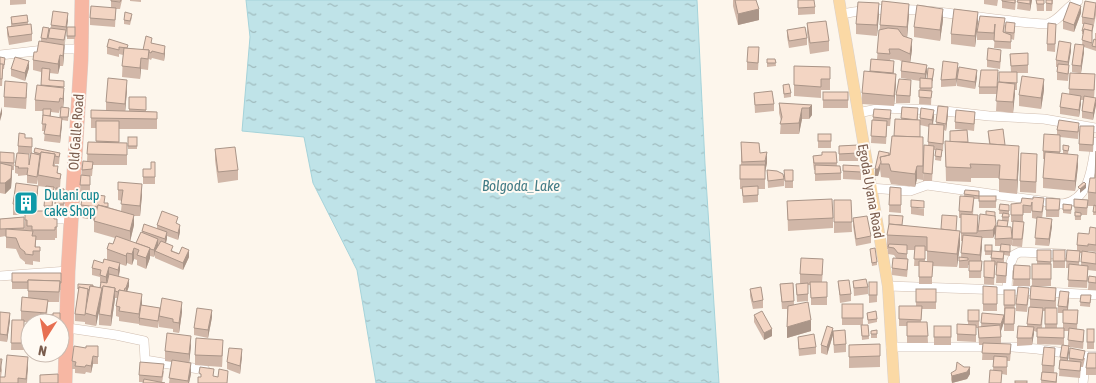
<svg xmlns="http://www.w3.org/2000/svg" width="1096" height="383" font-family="'Asap Condensed',sans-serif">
  <defs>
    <pattern id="water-ripples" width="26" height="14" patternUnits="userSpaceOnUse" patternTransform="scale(1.25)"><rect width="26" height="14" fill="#bfe3e8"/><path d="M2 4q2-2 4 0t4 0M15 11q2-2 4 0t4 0" fill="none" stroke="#a0bbbe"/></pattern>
  </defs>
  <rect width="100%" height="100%" fill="#fdf6ec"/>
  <!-- water -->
  <polygon fill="url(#water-ripples)" stroke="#a5d3da" points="246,0 697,0 705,164 719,383 376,383 357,270 313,183 304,137 242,131 250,37"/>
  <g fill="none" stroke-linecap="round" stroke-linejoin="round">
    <!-- minor casing -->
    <g stroke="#d1beb0" stroke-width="10">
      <g id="minor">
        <path d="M 842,14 C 909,0 979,21 1047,24 C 1061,20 1065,7 1078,1"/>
        <polyline points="0,55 53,49 81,49"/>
        <polyline points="858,113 882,108 936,110 989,116 1044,119 1096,128"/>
        <path d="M 870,188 L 910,191 L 927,185 L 1063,204 C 1091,199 1092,165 1096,142"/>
        <polyline points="44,219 71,219"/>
        <polyline points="0,276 68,271"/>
        <polyline points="888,286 1031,291 1096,295"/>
        <polyline points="1007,290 1008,270 1014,255 1020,252 1064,254"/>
        <polyline points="68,328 116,335 144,341 145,360 205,370"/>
        <polyline points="891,347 1013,347 1037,349 1086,356"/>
        <polyline points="1083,383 1086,356 1096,356"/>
      </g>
    </g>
    <!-- major casing -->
    <g stroke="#dad1cd" stroke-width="12">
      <polyline id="major" points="839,0 888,286 894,383"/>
    </g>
    <!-- highway casing -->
    <g stroke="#dad1cd" stroke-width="15">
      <polyline id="highway" points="65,383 68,271 81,60 82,0"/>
    </g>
    <!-- minor -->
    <use href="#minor" stroke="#fff" stroke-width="9"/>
    <!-- major -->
    <use href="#major" stroke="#fbd9a5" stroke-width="11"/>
    <!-- highway -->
    <use href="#highway" stroke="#f7b7a3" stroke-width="14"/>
  </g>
  <!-- wall -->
  <g fill="#d1b7a8" fill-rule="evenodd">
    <polygon points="10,0 26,0 26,4 10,5"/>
    <polygon points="111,0 122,0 120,9 116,9 115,27 90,25 90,18 111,8"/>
    <polygon points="130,0 141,0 141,2 130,1"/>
    <polygon points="733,0 756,0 759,20 738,25 733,6"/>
    <polygon points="798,0 815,7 815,14 798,15"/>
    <polygon points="984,0 998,0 997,6 984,4"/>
    <polygon points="1002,0 1016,0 1015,10 1002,8"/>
    <polygon points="1018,0 1032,0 1030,11 1017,9"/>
    <polygon points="1036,0 1044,0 1044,11 1037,11"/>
    <polygon points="1046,0 1053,0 1052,11 1046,11"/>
    <polygon points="1096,3 1096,15 1092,34 1092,46 1095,40 1095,33 1096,33 1096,51 1084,47 1081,73 1095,84 1094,98 1096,105 1093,120 1082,118 1082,111 1083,100 1081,100 1079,117 1060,114 1060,107 1069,94 1070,73 1079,73 1072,72 1072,65 1082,45 1083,34 1082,34 1082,31 1084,24 1082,24 1082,17"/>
    <polygon points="1081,13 1074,32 1063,29 1063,21"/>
    <polygon points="879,14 877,36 856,34 856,24"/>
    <polygon points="909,14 907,38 912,50 910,62 927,72 925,79 927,79 934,72 932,84 931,105 919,104 920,81 901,78 901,71 903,62 899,60 890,59 894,68 894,74 896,84 894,106 862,104 862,93 870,72 871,59 877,59 880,25"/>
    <polygon points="27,15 28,24 32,34 32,41 9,45 7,34 7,27 11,26 11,17"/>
    <polygon points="132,17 130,25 124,24 124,20"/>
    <path d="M 68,20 L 64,45 L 64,55 L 63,66 L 60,66 L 58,74 L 50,73 L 50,80 L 64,81 L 64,98 L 63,108 L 69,108 L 68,121 L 62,120 L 60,143 L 44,141 L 45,131 L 42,131 L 43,111 L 35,111 L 35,100 L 41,85 L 41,72 L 33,70 L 33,60 L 37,52 L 41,41 L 41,38 L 49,28 L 51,28 L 51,25 ZM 60,109 L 61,109 L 60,118 L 51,117 L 51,112 L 59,113 Z"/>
    <polygon points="943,20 940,41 914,37 914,27"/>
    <polygon points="978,22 975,47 951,44 951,34"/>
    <polygon points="1006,22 1015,30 1014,40 1011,39 1011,49 994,48 995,34 994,40 977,40 977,32 1005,25 1004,33 1005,33"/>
    <polygon points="807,23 829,41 829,51 810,54 807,33"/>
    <rect x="67" y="27" width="8" height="12"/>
    <polygon points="787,30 807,38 807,45 789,48 787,37"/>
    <polygon points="1056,31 1055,52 1047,51 1047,44"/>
    <polygon points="109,39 128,48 143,50 152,43 165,53 164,61 152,58 151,60 149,59 148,70 141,69 140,79 122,77 123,55 119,54 119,57 107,54 107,47"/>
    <polygon points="1071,51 1068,65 1069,72 1068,81 1057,80 1057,67 1056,67 1056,60"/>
    <polygon points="1028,53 1028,73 1017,73 1017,90 1015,90 1013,113 996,111 997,94 979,94 979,87 999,82 1011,72 1010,54"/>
    <polygon points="759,55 758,70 747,70 747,62"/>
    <polygon points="0,57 5,61 4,69 3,69 2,86 0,86"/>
    <polygon points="1001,57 1000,69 987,67 987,60"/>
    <polygon points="775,59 776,66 767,67 767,63"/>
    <polygon points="794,66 830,67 830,90 821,90 821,98 794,96"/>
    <polygon points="29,68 25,81 11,76 11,69"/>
    <polygon points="958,70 956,86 941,87 941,80"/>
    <polygon points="977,77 975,89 957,86 957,79"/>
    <polygon points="783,85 791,93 791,97 784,98"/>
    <polygon points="911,87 910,103 896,103 896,95"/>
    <polygon points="127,90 125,111 129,111 129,97 146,97 146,111 157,112 157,129 119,129 119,143 127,143 127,165 93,165 92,176 90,176 90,193 80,192 82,170 87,161 88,142 96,142 96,128 91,128 91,110 106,111 106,102"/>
    <polygon points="1044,90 1041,109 1019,106 1019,95"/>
    <rect x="823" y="92" width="25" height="16"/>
    <polygon points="27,93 26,109 4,107 4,97"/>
    <polygon points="754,93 774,104 774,111 755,113"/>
    <polygon points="779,103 812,105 812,115 809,119 802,119 799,134 780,134 781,121 779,113"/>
    <polygon points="938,106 948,114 946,131 944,130 943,151 942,151 941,161 935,160 936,150 934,150 932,181 923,181 924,145 928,145 929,127 920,125 920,137 923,137 923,180 917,179 915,187 891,184 889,178 881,177 880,169 878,176 875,176 879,151 889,155 894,136 901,119 902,107 918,115 918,120 920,120 920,118 934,117 933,125 936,125"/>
    <polygon points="873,117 891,117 890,126 887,126 886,144 871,143 872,120 873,120"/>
    <polygon points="975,119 974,131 967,130 968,143 989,144 988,131 1005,145 1019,160 1017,194 999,192 999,178 971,178 971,182 946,181 945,141 950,142 950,131 964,130 955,129 955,122"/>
    <polygon points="1057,130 1079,130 1078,139 1060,137 1060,154 1078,166 1075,191 1043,188 1043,178 1045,159 1043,159 1043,151 1057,134"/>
    <rect x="818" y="134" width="13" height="14"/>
    <polygon points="1094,134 1093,152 1079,151 1079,144"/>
    <rect x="128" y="137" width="9" height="12"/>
    <path d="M 25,138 L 32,145 L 32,154 L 34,154 L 34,152 L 60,153 L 59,164 L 55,164 L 55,166 L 58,173 L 61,174 L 60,188 L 64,189 L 64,211 L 55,211 L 56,189 L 54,188 L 52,214 L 48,213 L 48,216 L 54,219 L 57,219 L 57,238 L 55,238 L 55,240 L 36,240 L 36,247 L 40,247 L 40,262 L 33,261 L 33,265 L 25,264 L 25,262 L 20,258 L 16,249 L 6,248 L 6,236 L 0,237 L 0,219 L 24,217 L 25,230 L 25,211 L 29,211 L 20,210 L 19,215 L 13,215 L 13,204 L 16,183 L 38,197 L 36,211 L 44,211 L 46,187 L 38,186 L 38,179 L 37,184 L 27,183 L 27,175 L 18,176 L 18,174 L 15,173 L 15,166 L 18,153 L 18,146 ZM 20,153 L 31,154 L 29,162 Z"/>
    <polygon points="741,142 760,153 767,163 765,172 765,189 758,189 758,202 743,203 742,189 740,189 740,165 741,165"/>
    <polygon points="858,145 858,161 839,161 839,146"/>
    <polygon points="1063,145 1069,146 1068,154 1063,154"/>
    <polygon points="215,149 238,170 238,180 218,183 215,160"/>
    <polygon points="1096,151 1096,215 1093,215 1094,206 1088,206 1088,192 1095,178"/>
    <polygon points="0,152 14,153 14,170 12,170 11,188 5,194 0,193"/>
    <polygon points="836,152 837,166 841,173 841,180 815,181 815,170 814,170 813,163 813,156 822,155"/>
    <polygon points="155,162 155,184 143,184 143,169 151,169"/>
    <polygon points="843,165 861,166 861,180 843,179"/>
    <polygon points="1037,165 1036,193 1020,192 1020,181"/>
    <polygon points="767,170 784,179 784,186 768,188"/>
    <polygon points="784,170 793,170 793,188 785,188"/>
    <polygon points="118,182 142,195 140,216 134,216 134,225 130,241 136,243 142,233 142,231 157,228 157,225 178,224 180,232 178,240 167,236 166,243 173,251 189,257 183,270 155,258 155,255 154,257 150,256 150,258 146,269 137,265 137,260 134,259 132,265 127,263 126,266 120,264 120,270 119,276 129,286 127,291 142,305 182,312 179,333 173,332 173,329 159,327 159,322 158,328 139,325 139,321 139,324 119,321 119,317 116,316 116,306 117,298 115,298 111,326 99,325 99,314 100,304 96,326 85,324 85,322 75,321 75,314 78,292 78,288 93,286 100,288 101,283 100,283 100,277 92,275 92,268 103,263 107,260 107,249 113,244 115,238 94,232 94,220 82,218 81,205 105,203 108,207 121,211 122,201 118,200"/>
    <polygon points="890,187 901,188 901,213 889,212"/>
    <polygon points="965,190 979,196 996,196 996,208 979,208 979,198 979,199 974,199 973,215 978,215 978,237 978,231 995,220 996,231 993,238 982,238 981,261 982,261 981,278 969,278 969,265 968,265 968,268 959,268 959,257 961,257 962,241 961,241 961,218 959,218 959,211 964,196"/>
    <polygon points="1046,198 1060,199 1059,217 1046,217"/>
    <polygon points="1074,199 1088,200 1087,215 1081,215 1081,220 1075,220"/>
    <polygon points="834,200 851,200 852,232 834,233"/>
    <polygon points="787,201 833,218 833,228 788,231"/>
    <polygon points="1000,204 1009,205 1009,221 1008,221 1007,227 1012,238 1012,245 1010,246 1010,256 1004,255 1004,263 1007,270 1006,283 996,283 997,266 995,265 994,285 984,284 984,261 991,261 991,255 985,255 985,245 992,251 1000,251 1001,246 995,246 995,239 997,226 1002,220 1002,214 999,214"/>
    <polygon points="1011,204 1044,205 1042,218 1052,226 1049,246 1035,245 1037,219 1032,218 1032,209 1031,213 1023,213 1023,222 1024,229 1022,247 1012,246 1013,222 1011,222"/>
    <polygon points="1063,204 1072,205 1071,214 1063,213"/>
    <polygon points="911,207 924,209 924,216 911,214"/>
    <polygon points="853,218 871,236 871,243 856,246 853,226"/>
    <path d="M 889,224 L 957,231 L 960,245 L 957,267 L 932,266 L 932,284 L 919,284 L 919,266 L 914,266 L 915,250 L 907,250 L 907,259 L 908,266 L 907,277 L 892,275 L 892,268 L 896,258 L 894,255 L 888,254 L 888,249 L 887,249 L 887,235 ZM 925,251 L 927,251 L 927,261 L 925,261 Z"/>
    <path d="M 1096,228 L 1096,252 L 1088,251 L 1088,252 L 1096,253 L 1096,271 L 1088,270 L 1087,288 L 1068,287 L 1069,268 L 1066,268 L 1067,250 L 1077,250 L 1077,245 ZM 1080,253 L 1082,253 L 1081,265 L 1079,265 Z"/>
    <polygon points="870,249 877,262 877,265 872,266"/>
    <path d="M 1037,250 L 1051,250 L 1051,286 L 1038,286 L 1056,298 L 1056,308 L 1057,308 L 1057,328 L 1063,328 L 1063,313 L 1058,313 L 1058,306 L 1069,299 L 1068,310 L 1078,310 L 1077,329 L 1084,337 L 1083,349 L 1069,347 L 1067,361 L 1069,361 L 1069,358 L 1085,358 L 1083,367 L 1081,367 L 1080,378 L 1059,376 L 1060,357 L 1068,346 L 1069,331 L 1064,331 L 1064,345 L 1037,344 L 1037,332 L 1034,331 L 1032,345 L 1017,346 L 1017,338 L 1027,326 L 1029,307 L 1030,307 L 1030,299 L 1032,286 L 1032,264 L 1037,264 ZM 1043,311 L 1045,311 L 1045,328 L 1042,328 Z"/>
    <rect x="1053" y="250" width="12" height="18"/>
    <polygon points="1014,265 1030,266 1030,286 1013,286"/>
    <polygon points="823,270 822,282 827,282 827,305 811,305 811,285 808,285 808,301 797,302 796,284 800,284 800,274"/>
    <polygon points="12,273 61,273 61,290 60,290 59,302 48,302 47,315 53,315 60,313 60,325 60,323 36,323 24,322 24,350 11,350 12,320 21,320 21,311 28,298 28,289 12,289"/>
    <polygon points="1089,276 1096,277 1096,290 1088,290"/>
    <polygon points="838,281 851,294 851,301 840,303"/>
    <polygon points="853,281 868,287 868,294 854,296"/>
    <polygon points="869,282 877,282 877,302 869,303"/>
    <polygon points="793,283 794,305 811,331 787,338 787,309 782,309 780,284"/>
    <polygon points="983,286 997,287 997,311 983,311"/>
    <polygon points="750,289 763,300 763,308 753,309 750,296"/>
    <polygon points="916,289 936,289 936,309 922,309 921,322 927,322 928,343 907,343 907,326 899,326 899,306 916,306"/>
    <polygon points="1004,290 1015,290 1014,331 1004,331"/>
    <polygon points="1029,295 1027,312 1016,311 1016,304"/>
    <polygon points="1081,295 1091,295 1090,307 1080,306"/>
    <rect x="842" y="304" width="21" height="21"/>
    <polygon points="968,310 979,310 979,327 981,327 982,313 1004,322 1001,331 1001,344 1011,351 1010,361 1007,361 1007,375 1002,374 993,370 994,360 982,360 983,345 979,345 978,328 976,328 976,342 957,341 957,324 968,324"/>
    <polygon points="0,312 10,320 7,342 0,341"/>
    <polygon points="867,313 877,319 877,322 868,324"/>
    <polygon points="754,315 772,336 764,340 754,322"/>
    <polygon points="212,317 208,338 194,335 194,328"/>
    <polygon points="861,325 868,325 869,339 862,340"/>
    <rect x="934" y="326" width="17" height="19"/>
    <rect x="1087" y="329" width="7" height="20"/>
    <polygon points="877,330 877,338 871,338 871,331"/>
    <polygon points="833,331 846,344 846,352 834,353 833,335 827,355 821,353 821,345"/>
    <polygon points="798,337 816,347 816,354 799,356 798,344"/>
    <polygon points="880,344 880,367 849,368 849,345"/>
    <polygon points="98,346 98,364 93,364 91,373 86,372 85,374 75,373 75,369 72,369 72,361 86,348"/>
    <polygon points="191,346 189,363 191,374 189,383 169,383 172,362 165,361 165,351"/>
    <polygon points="223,350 222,367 195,365 195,355"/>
    <polygon points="45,353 53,353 53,355 45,354"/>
    <polygon points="1096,353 1096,375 1086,375 1086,368"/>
    <polygon points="242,356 240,374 227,369 227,362"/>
    <polygon points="1055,356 1054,373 1057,373 1057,383 1041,383 1042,372 1042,365"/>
    <polygon points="0,359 2,370 1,377 5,377 28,368 27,383 0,383"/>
    <polygon points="164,371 162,383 139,382 139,375"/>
    <polygon points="951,373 970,374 967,379 952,383 951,380"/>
  </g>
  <!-- shaded-wall -->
  <g fill="#aa9588">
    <polygon points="1030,0 1032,0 1030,11"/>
    <polygon points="879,3 879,14 877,36 877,25"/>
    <polygon points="909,4 909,14 907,38 907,27"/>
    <polygon points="1081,6 1081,13 1074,32 1074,25"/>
    <polygon points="759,9 759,20 738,25 738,14"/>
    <polygon points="943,9 943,20 940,41 940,30"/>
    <polygon points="978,12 978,22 975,47 975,36"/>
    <polygon points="68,13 68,20 66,34 66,27"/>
    <polygon points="66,30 64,55 63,66 63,56"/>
    <polygon points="912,39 912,50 910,64 910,54"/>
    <polygon points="1071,43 1071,51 1068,69 1068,62"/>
    <polygon points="1084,45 1084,53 1081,73 1081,66"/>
    <polygon points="165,46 165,53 164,61 164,54"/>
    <polygon points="60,55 60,66 58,74 58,64"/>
    <polygon points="141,58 141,69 140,79 140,68"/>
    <polygon points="29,61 29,68 25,81 25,73"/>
    <polygon points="958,63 958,70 956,86 956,79"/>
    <polygon points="927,65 927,72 925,82 925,74"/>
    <polygon points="977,70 977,77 975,89 975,82"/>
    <polygon points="896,74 896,84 894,106 894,96"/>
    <polygon points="1044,79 1044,90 1041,109 1041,98"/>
    <polygon points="127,80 127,90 125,114 125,104"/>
    <polygon points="1015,84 1015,94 1013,113 1013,102"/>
    <polygon points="64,88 64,98 63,109 63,99"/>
    <polygon points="1081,96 1081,104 1079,117 1079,110"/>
    <polygon points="1096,98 1096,105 1093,120 1093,113"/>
    <polygon points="812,105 812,115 809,119 809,108"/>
    <polygon points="2,107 2,114 0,121 0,114"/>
    <polygon points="948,107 948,114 946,131 946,124"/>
    <polygon points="802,108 802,119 799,134 799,123"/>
    <polygon points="934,110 934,117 932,127 932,120"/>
    <polygon points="62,118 62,125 60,143 60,136"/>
    <polygon points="1019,146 1019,160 1017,194 1017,180"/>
    <polygon points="767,152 767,163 765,172 765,161"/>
    <polygon points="1078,155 1078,166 1075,191 1075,181"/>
    <polygon points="880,162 880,169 878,176 875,176 875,169"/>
    <polygon points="12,166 12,176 11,188 5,194 5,183"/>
    <polygon points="917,166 917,179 915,187 915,174"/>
    <polygon points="142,184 142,195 140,216 140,206"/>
    <polygon points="1086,184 1086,188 1080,193 1080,189"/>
    <polygon points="38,186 38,197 36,212 36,201"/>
    <polygon points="134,215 134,225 130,242 130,231"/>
    <polygon points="1052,219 1052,226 1049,246 1049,239"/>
    <polygon points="996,224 996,231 993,238 993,230"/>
    <polygon points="180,225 180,232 178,240 178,233"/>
    <polygon points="960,231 960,245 957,267 957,254"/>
    <polygon points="167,232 167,239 165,246 165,239"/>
    <polygon points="982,237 982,248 980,266 980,255"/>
    <polygon points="158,239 158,247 155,251 154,257 154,250"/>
    <polygon points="134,248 134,259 132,265 132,254"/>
    <polygon points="150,248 150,258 146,269 146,258"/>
    <polygon points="189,250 189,257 183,270 183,263"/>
    <polygon points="127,253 127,263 126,266 126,256"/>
    <polygon points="120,263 120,270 118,277 118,270"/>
    <polygon points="109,267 109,274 106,284 106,277"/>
    <polygon points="129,279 129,286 126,295 126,288"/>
    <polygon points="102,288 102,298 96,326 96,316"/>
    <polygon points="115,288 115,299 111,326 111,316"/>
    <polygon points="1069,292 1069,299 1067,314 1067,307"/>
    <polygon points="142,294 142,304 139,324 139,314"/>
    <polygon points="182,302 182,312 179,333 179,323"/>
    <polygon points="212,310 212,317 208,338 208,330"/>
    <polygon points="10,313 10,320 7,342 7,335"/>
    <polygon points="1004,315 1004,322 1001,331 1001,324"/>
    <polygon points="811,320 811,331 787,338 787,327"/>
    <polygon points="1034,327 1034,334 1032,345 1032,338"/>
    <polygon points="833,328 833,335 827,355 827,347"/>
    <polygon points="772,329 772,336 764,340 764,333"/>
    <polygon points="191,336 191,346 189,364 189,354"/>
    <polygon points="1069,346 1069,353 1067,365 1067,358"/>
    <polygon points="242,349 242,356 240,374 240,366"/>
    <polygon points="93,356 93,364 91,373 91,366"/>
    <polygon points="28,357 28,368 26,383 26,379"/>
    <polygon points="191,363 191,374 189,383 188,383"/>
    <polygon points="970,367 970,374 967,379 952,383 952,376"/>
  </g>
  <!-- building -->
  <g fill="#f3d5c3" stroke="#aa9588">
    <polygon points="111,0 121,0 120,2 111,1"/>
    <polygon points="735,0 756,0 759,9 738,14"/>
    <polygon points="798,0 814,0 815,7 798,8"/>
    <polygon points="1002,0 1015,0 1015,3 1002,1"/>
    <polygon points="1018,0 1030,0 1030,4 1017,2"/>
    <polygon points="1036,0 1044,0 1044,4 1037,4"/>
    <polygon points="1046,0 1052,0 1052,4 1046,3"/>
    <polygon points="882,1 909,4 907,27 880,25"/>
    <polygon points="1085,1 1096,3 1094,19 1082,17"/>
    <polygon points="858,2 879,3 877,25 856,24"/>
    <polygon points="1070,2 1081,6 1074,25 1063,21"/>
    <polygon points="917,5 943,9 940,30 914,27"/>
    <polygon points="91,6 116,8 115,20 90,18"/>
    <polygon points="954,9 978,12 975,36 951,34"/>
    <polygon points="53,11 68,13 66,27 51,25"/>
    <polygon points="125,12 132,14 130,21 124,20"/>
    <polygon points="27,15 28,22 12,24 11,17"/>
    <polygon points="980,16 1005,18 1003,32 1011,35 1011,42 994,41 995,24 994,33 977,32"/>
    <polygon points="826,21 829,41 810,43 807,23"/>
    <polygon points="1006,22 1015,23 1014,33 1005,32"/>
    <polygon points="1048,23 1056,24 1055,44 1047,44"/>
    <polygon points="1084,23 1093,25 1092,31 1084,29 1084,31 1082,31"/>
    <polygon points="31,24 32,34 9,37 7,27"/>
    <polygon points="43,27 49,28 47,39 41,38"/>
    <rect x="67" y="27" width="8" height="9"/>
    <polygon points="805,27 807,38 789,41 787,30"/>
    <polygon points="50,28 66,30 64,40 48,38"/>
    <polygon points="888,28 898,29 903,36 912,39 910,54 899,49 889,49 890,54 877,53 879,30"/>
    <polygon points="1084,29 1092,31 1092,43 1082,40"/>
    <polygon points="146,36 152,38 151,43 165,46 164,54 152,51 151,53 149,52 149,50 143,50"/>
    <polygon points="109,39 128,45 127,48 119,47 119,50 107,47"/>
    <polygon points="1094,39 1096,40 1096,47 1092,46"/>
    <polygon points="39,41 64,45 63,56 60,55 58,64 33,60 34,52 37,52"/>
    <polygon points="1059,41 1071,43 1068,62 1056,60"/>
    <polygon points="1075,44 1084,45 1081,66 1072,65"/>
    <polygon points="748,47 759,47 758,63 747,62"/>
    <polygon points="124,48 149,50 148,59 141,58 140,68 122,66"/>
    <polygon points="988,48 1001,50 1000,62 987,60"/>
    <polygon points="1028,53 1028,65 1011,66 1010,54"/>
    <polygon points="0,57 5,58 4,65 0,64"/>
    <polygon points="15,57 29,61 25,73 11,69"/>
    <polygon points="767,59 775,59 776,63 767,63"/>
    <polygon points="871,59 894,61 893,73 870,71"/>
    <polygon points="902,61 927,65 925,74 901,71"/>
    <polygon points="943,61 958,63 956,79 941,80"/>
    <polygon points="0,64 3,64 2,79 0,79"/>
    <polygon points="1058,64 1069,65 1068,74 1057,72"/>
    <polygon points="794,66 830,67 830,79 821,79 821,87 794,85"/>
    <polygon points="959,67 977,70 975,82 957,79"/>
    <polygon points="42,68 50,69 49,80 64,81 64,87 41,85"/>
    <polygon points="928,68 934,69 932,81 932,79 927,79"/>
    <polygon points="981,70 998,70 997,87 979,87"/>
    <polygon points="864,71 896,74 894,96 862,93"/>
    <polygon points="999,72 1017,72 1017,83 999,82"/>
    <polygon points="1070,73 1095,74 1094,90 1069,89"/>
    <polygon points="1022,76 1044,79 1041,98 1019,95"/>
    <polygon points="108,78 127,80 125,104 106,102"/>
    <polygon points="920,78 932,79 932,88 920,88"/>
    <polygon points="899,79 911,80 910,96 896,95"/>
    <polygon points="5,81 27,83 26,98 4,97"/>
    <polygon points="998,82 1015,84 1013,102 996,101"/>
    <polygon points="789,84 791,93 784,94 783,85"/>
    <polygon points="37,85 64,88 63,99 60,98 59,102 35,100"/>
    <polygon points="919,90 932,91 931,98 919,97"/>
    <polygon points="772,91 774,104 755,105 754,93"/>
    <rect x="823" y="92" width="25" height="8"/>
    <polygon points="1062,93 1081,96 1079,110 1060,107"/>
    <polygon points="1084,96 1096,98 1093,113 1082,111"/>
    <polygon points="129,97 146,97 146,110 129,109"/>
    <polygon points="779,103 812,105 809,108 802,108 799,123 780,124 782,117"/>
    <polygon points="938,106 948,107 946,124 936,122"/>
    <polygon points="61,107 69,108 68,117 60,117"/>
    <polygon points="902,107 918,108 917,120 901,118"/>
    <polygon points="921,108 934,110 932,120 920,118"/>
    <polygon points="43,109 51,109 50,116 43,116"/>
    <polygon points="874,109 891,110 890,119 873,117"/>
    <polygon points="91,110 157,112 157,119 91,118"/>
    <polygon points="956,110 975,112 974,124 955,122"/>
    <polygon points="43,115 62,118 60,136 44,134 46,124 42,124"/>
    <polygon points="895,119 920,120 920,137 894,136"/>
    <polygon points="872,120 887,121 886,137 871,136"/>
    <polygon points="1059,120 1079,123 1078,132 1057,130"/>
    <polygon points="96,121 119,121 119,142 96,141"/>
    <polygon points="929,124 944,125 943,144 928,142"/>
    <polygon points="1080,126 1094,126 1093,145 1079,144"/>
    <polygon points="1003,129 1005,145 990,144 988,131"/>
    <polygon points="967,130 968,142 950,142 950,131"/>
    <polygon points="19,133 25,134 25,138 32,138 32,147 18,146"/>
    <rect x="818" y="134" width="13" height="7"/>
    <polygon points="1044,134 1060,135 1060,152 1043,151"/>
    <polygon points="892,136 923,137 923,166 917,166 915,174 891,171 889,164 881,164 880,157 890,155"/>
    <rect x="128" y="137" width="9" height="9"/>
    <polygon points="945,141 1019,146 1017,180 999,179 1000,165 970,164 971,168 946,167"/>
    <polygon points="88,142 127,143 127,155 87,154"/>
    <polygon points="741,142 759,143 760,153 767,152 765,161 742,162"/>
    <polygon points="858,145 858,153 839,154 839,146"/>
    <polygon points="924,145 934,146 932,174 923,173"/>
    <polygon points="1063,145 1069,146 1068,151 1063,150"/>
    <polygon points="235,147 238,170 218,172 215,149"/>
    <polygon points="35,148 60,153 59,157 55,156 55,154 41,152 41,154 34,152"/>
    <polygon points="936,149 942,150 941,157 935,156"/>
    <polygon points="879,151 889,153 889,155 880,157 881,162 878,169 875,169"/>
    <polygon points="1096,151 1096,193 1088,192 1090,178 1095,178"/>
    <polygon points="0,152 14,153 14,163 0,162"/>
    <polygon points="41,152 55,154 53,166 58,166 57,173 61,174 60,179 38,175"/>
    <polygon points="822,152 836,152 837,163 814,163 813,156 822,155"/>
    <polygon points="1045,152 1078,155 1075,181 1043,178"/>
    <polygon points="17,153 29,154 29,165 31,153 40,155 37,177 27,175 28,168 18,168 19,167 15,166"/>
    <polygon points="1021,153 1037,154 1036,182 1020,181"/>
    <polygon points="83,161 93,162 92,169 82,170"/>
    <polygon points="151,162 155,162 155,177 143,177 143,169 151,169"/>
    <polygon points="0,163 12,166 11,178 5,183 0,183"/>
    <rect x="740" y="165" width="25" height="14"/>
    <polygon points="815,165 840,166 841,173 815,174"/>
    <polygon points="843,165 861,166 861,172 843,171"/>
    <polygon points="767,170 777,171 783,174 784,179 768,181"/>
    <polygon points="784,170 793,170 793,181 785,181"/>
    <polygon points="81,175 90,176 90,185 80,185"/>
    <polygon points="118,182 142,184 140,206 121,204 123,190 118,190"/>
    <polygon points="1084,182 1086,184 1080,189 1078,187"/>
    <polygon points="16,183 38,186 36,201 20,199 19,205 13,204"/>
    <polygon points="46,186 54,187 52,206 44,206"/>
    <polygon points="758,186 758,195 743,196 742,187"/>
    <polygon points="890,187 901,188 901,205 889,205"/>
    <polygon points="56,188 64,189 64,204 55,204"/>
    <polygon points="965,190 979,191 979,196 964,194"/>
    <polygon points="83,193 105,196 104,203 108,203 108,207 98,205 98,207 81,205"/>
    <polygon points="960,196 974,197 972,212 959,211"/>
    <rect x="979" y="196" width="17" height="5"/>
    <polygon points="1033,197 1044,198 1042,212 1032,211 1032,202 1031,206 1023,205 1023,215 1011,215 1011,204 1021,203 1022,198 1033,199"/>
    <polygon points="1046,198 1060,199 1059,210 1046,210"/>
    <polygon points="832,199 833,218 788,220 787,201"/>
    <polygon points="1074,199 1088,200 1087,208 1074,207"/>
    <polygon points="834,200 851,200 852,222 834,222"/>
    <polygon points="911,200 924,201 924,208 911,207"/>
    <polygon points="1000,204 1009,205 1009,211 999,210"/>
    <polygon points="1063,204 1072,205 1071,210 1063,210"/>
    <polygon points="98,205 134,215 130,231 94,221"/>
    <polygon points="1094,205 1096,206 1096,212 1093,212"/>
    <polygon points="83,210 96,212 95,217 82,215"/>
    <polygon points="25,211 48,211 48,216 54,216 54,219 57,219 57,227 55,227 55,230 32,230 32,226 27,226 27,220 25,220"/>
    <polygon points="162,211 178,217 176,223 180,225 178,233 157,225"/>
    <polygon points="986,211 995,212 995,217 986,215"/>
    <polygon points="1075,212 1081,213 1081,216 1075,216"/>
    <polygon points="1003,213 1009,214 1009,217 1002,217"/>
    <polygon points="961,214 978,215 977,233 961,233"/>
    <polygon points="980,214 995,216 996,224 993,230 978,231"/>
    <polygon points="889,215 903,216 902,225 889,224"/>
    <polygon points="942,215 957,216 956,231 941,229"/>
    <polygon points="867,216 871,236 856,239 853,218"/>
    <polygon points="24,217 24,228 0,229 0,219"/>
    <polygon points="1037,217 1052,219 1049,239 1035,238"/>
    <polygon points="998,220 1008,221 1007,227 997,226"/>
    <polygon points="1013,221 1024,222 1022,239 1012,239"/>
    <polygon points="144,224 167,232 165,239 142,231"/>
    <polygon points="889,224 960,231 957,254 927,251 927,237 887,235"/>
    <polygon points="996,226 1011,227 1012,238 995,239"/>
    <polygon points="1090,227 1096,228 1096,245 1088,244 1088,246 1077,245 1078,233 1089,234"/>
    <polygon points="6,229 33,231 32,236 36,236 35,247 40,247 40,251 33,251 33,255 25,254 25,252 20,248 16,238 6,237"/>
    <polygon points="141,232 158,239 154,250 150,249 150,248 136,243"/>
    <polygon points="963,235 982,237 980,255 961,253"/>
    <polygon points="116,236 150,248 146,258 137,255 139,250 134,248 132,254 127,253 126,256 107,249 109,243 113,244"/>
    <polygon points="161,241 173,246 171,251 179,254 182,247 189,250 183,263 155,251"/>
    <polygon points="889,244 907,245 907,254 898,253 894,248 888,247"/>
    <polygon points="1001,244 1010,245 1010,252 1000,251"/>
    <rect x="985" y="245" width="7" height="6"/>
    <polygon points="915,246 925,246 925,259 914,259"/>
    <polygon points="875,248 877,262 872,263 870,249"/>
    <polygon points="1037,250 1051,250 1051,262 1037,261"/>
    <rect x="1053" y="250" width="12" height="11"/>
    <polygon points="1067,250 1080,251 1079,262 1066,261"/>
    <polygon points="992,251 1004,252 1003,259 991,258"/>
    <polygon points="1082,251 1096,253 1096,264 1081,262"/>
    <polygon points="959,257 968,258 968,260 959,261"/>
    <polygon points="801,258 823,259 822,275 800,274"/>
    <polygon points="893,258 908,259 907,270 892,268"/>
    <polygon points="104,259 120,263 118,270 109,267 106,277 100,275 101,270 92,268 94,260 103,263"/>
    <polygon points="919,261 933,262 932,277 919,277"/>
    <polygon points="969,261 982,261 981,271 969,271"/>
    <polygon points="984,261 995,261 994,278 984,277"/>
    <polygon points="997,262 1007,263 1006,276 996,275"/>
    <rect x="1032" y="264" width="19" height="15"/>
    <polygon points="1069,264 1088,266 1087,281 1068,280"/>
    <polygon points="1014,265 1030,266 1030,279 1013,279"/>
    <polygon points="12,273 61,273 61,283 60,283 60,281 28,280 28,282 12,282"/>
    <polygon points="109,274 129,279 126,288 125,288 124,291 119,290 118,292 115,291 115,288 103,286 103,289 100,288 101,282 107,283"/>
    <polygon points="1089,276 1096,277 1096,283 1088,282"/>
    <polygon points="866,279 868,287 854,288 853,281"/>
    <polygon points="28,280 60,281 59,292 28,291"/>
    <polygon points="849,280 851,294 840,295 838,281"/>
    <polygon points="810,282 827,282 827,297 811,298"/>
    <rect x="869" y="282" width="8" height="13"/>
    <polygon points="793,283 794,301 782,302 780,284"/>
    <polygon points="808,283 808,294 797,295 796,284"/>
    <polygon points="78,284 93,285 93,286 90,286 89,290 88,290 88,289 79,287 78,289"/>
    <polygon points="90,286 102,288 96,316 85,313"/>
    <polygon points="103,286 115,288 111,316 99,314"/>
    <polygon points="983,286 997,287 997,304 983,304"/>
    <polygon points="1031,286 1056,288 1055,301 1030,299"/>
    <polygon points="79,287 88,289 85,315 75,314"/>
    <polygon points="761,287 763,300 753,302 750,289"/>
    <polygon points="1018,287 1029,288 1027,305 1016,304"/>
    <rect x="916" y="289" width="20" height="13"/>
    <polygon points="119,290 142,294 139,314 119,311 120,307 116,306"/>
    <rect x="1004" y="290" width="11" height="15"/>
    <polygon points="1060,291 1069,292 1067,307 1058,306"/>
    <polygon points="1081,295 1091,295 1090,303 1080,302"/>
    <polygon points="22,297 48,300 46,313 21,311"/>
    <polygon points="162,298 182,302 179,323 173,322 173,319 159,316"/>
    <polygon points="808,302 811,320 787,327 788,306"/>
    <rect x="842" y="304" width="21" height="14"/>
    <polygon points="141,305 160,308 158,321 139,318"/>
    <polygon points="899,306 922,306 921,320 899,319"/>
    <polygon points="1029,307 1043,308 1041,325 1027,324"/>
    <polygon points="197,308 212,310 208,330 194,328"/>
    <polygon points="1005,308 1015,308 1014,324 1004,324"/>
    <rect x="1045" y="308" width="12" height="16"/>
    <rect x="968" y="310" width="11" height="11"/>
    <polygon points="1063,310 1078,310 1077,324 1063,323"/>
    <polygon points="762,311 772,329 764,333 754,315"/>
    <polygon points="876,311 877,319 868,320 867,313"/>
    <polygon points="0,312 10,313 7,335 0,334"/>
    <polygon points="53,313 60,313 60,323 36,323 37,316 40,317 40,314 53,315"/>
    <polygon points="982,313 1004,315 1001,324 981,323"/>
    <polygon points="12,320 24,320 24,343 11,343"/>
    <polygon points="907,322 927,322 928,336 907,336"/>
    <polygon points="957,324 976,325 976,335 957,334"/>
    <polygon points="861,325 868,325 869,336 862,336"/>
    <polygon points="1000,325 1001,337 979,338 978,327"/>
    <polygon points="827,326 833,328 827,347 821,345"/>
    <rect x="934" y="326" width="17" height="11"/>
    <polygon points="1018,326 1034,327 1032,338 1017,338"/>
    <polygon points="1037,328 1064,328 1064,338 1037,337"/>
    <polygon points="1069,328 1084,330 1083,342 1068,340"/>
    <rect x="1087" y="329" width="7" height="13"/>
    <polygon points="845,330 846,344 834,345 833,331"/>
    <polygon points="877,330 877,334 871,334 871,331"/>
    <polygon points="167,333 191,336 189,354 165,351"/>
    <polygon points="814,334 816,347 799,349 798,337"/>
    <polygon points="196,338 223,340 222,356 195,355"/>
    <polygon points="983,343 1011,344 1010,354 982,353"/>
    <polygon points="880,344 880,356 849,357 849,345"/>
    <polygon points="1062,345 1069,346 1067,358 1060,357"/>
    <polygon points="74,346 86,348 86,346 98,346 98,357 93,356 91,366 86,365 85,367 75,366 76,362 72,361"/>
    <polygon points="1044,347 1055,348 1054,366 1042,365"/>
    <polygon points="229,348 242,349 240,366 227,362"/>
    <polygon points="1070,348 1085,351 1083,360 1069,358"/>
    <polygon points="1088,353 1096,353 1096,368 1086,368"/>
    <polygon points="7,355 28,357 26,379 18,378 18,383 0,383 0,377 5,377"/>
    <polygon points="994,356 1007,357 1007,367 993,367"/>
    <polygon points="0,359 2,359 0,372"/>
    <polygon points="172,360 191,363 188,381 169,378"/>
    <polygon points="1060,360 1081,362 1080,371 1059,369"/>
    <polygon points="140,362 164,364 162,377 139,375"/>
    <polygon points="957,362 964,367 970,367 967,372 952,376 951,373 956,370"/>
    <polygon points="200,367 214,369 213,376 218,377 219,369 228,371 227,383 198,383 198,377 201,377 201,374 199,373"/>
    <polygon points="990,370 1002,371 1001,383 989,383"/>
    <polygon points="1042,372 1057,373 1056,382 1041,380"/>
    <polygon points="58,374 58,383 40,383 40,375"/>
    <polygon points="144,379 165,383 143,383"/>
    <rect x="1015" y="381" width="12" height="2"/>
  </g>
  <!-- icons -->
  <defs>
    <g id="building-square" transform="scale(1.25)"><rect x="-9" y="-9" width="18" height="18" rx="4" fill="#0f9aa8" stroke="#fffaf3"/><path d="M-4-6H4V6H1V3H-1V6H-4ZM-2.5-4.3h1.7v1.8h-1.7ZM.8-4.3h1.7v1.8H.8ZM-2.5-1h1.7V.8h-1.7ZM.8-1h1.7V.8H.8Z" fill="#fff"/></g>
  </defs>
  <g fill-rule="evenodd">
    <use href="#building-square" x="26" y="203"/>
  </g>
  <g text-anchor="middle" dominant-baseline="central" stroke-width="4" stroke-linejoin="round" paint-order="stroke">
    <!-- street labels -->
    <g font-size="14" fill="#7a5c4d" stroke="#fffaf3">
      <text transform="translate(76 132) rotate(-86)">Old Galle Road</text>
      <text transform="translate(871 191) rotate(80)">Egoda Uyana Road</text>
    </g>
    <!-- culture labels -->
    <g font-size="14" fill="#0d838f" stroke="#fffaf3" text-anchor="start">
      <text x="44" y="195">Dulani cup<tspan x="44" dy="16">cake Shop</tspan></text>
    </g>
    <!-- water labels -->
    <g font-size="15" font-style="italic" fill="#437c86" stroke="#fffaf3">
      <text x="521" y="185">Bolgoda_Lake</text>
    </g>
  </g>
  <!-- north arrow -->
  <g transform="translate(45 338) rotate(191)"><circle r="24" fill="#fffaf3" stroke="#cabbb1"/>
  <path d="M0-4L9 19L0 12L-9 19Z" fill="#e76f51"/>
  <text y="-8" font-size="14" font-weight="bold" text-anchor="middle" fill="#7a5c4d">N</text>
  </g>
</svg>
